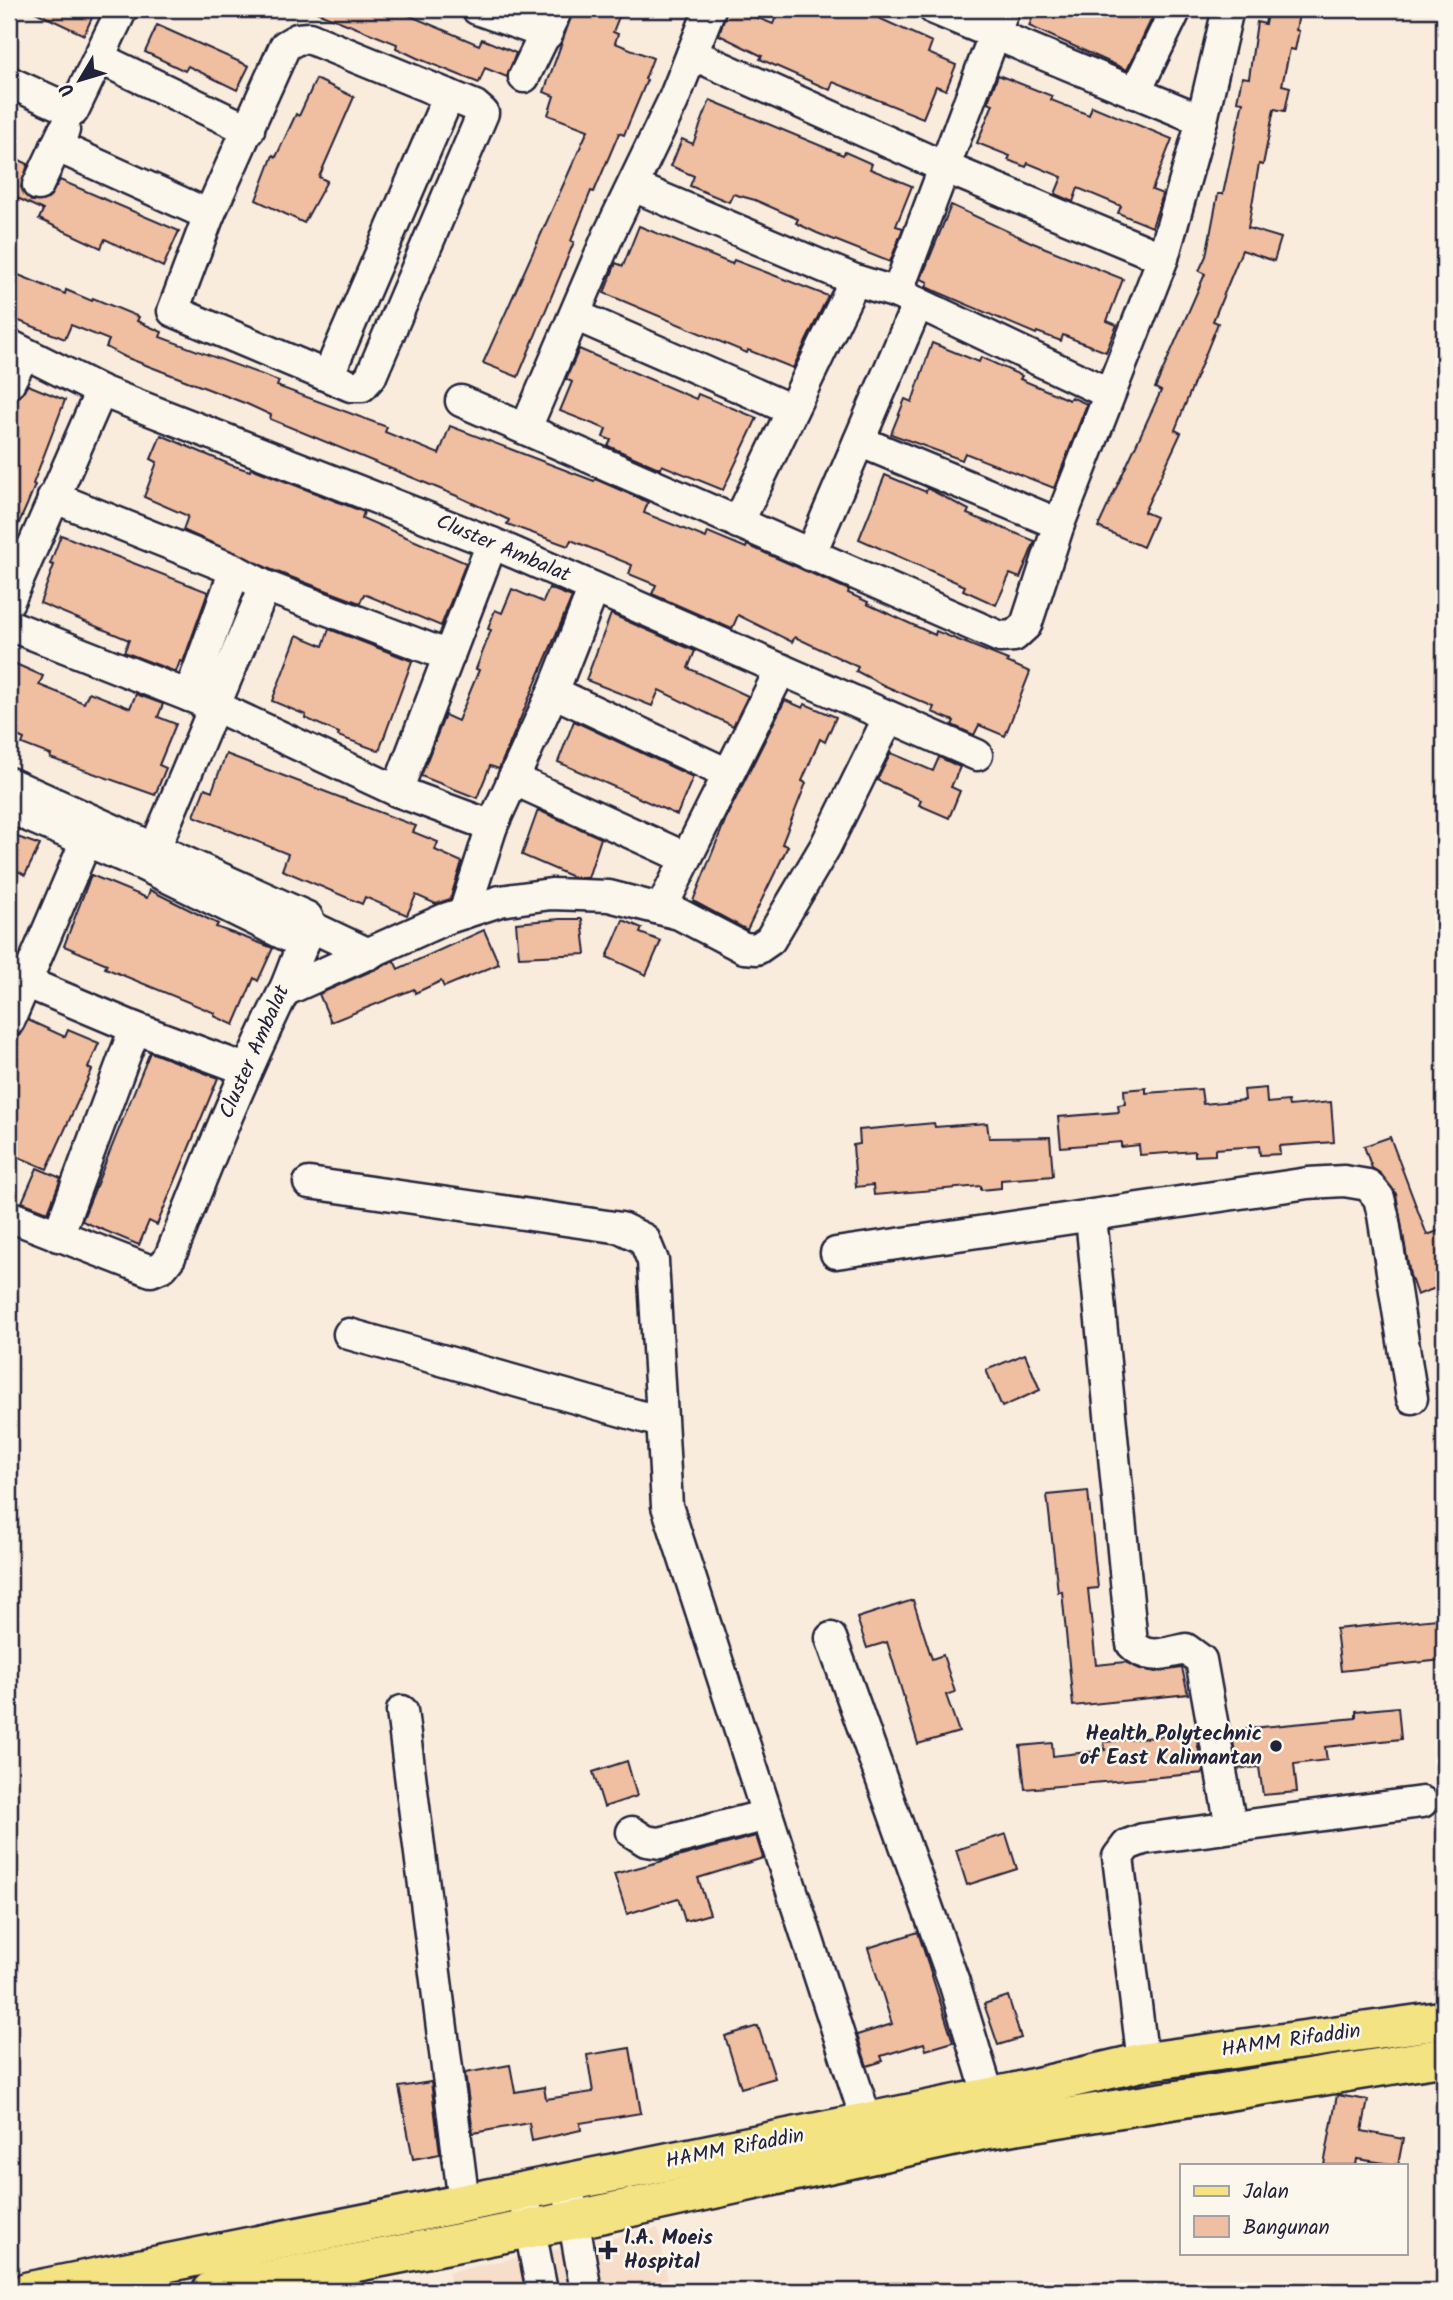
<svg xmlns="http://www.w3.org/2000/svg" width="1453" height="2300" font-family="Kalam,sans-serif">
  <rect width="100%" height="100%" fill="#f9ecdd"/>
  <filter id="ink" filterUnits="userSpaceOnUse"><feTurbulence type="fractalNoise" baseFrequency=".0143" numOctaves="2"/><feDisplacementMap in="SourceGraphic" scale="14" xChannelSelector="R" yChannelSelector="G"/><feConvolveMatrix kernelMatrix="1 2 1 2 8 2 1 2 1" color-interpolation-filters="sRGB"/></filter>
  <g filter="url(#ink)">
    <!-- built -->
    <polygon fill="#f6decb" points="658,2228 670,2291 452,2291 448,2272"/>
    <!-- building -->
    <g fill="#f0bea0" stroke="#22223b" stroke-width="2">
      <polygon points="29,9 96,9 84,35"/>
      <polygon points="309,9 394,9 479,45 482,39 516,53 507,77 485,68 479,83 417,58 396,48 397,44"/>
      <polygon points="574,9 622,9 613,32 618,34 615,43 653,58 645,79 647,80 624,135 619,133 594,192 591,191 571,241 574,242 518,377 483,363 588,130 548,115 554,96 544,92"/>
      <polygon points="727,9 736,9 773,24 779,9 859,9 932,42 928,53 956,65 946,90 936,86 923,118 833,82 830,90 760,59 762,56 719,35"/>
      <polygon points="1036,9 1078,9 1104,19 1108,9 1146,9 1155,12 1127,70 1029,26"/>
      <polygon points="1268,9 1300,9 1296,30 1299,31 1295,50 1290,49 1282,85 1290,87 1285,111 1274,109 1263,165 1259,164 1248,228 1281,238 1274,261 1242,250 1213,321 1218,323 1175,430 1181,433 1144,512 1156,517 1143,547 1098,527 1161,391 1155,388 1205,274 1199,271 1206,256 1218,194 1223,194 1235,138 1243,102 1237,101 1242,77 1249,78 1257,22 1265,24"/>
      <polygon points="157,25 249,66 237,90 188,66 185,71 145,52"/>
      <polygon points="998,75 1052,96 1051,100 1089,115 1092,106 1172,139 1152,190 1163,194 1152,227 1118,213 1121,206 1078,188 1073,202 1055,194 1062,177 1028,163 1026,167 1008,160 1010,156 977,143 993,104 988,102"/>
      <polygon points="316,79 354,97 319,177 327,181 304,223 256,200 273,155 276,157 296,114 299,116"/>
      <polygon points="710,100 843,155 845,152 872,164 870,169 912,186 896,226 903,228 890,262 817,233 796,223 798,219 755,200 733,194 729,202 690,186 694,176 671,166 682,139 693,144"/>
      <polygon points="9,155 28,164 21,187 31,201 48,199 60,180 179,231 163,267 105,239 101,248 39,219 43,210 9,194"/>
      <polygon points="951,205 1033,243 1123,279 1107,321 1117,325 1106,352 1063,335 1061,341 1037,332 1036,334 926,287 928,282 921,279"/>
      <polygon points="639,226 732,264 734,260 828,296 793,368 748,350 747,353 604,293 616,263 623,266"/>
      <polygon points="16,274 65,294 66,290 92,301 93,298 139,317 137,321 162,332 160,337 279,381 277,386 387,427 385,432 439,454 450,426 594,481 595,479 648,502 644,513 706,538 708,532 746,548 747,545 849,590 848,593 868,602 867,604 935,635 936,631 1008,660 1007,662 1030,672 1005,736 979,725 974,735 952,725 954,721 932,712 934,707 883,685 856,671 858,667 795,637 792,642 738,615 732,629 652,594 656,585 629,574 632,565 571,540 568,546 507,524 509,520 457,496 270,419 271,415 247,404 125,357 106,347 109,340 71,325 65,339 9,317 9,292"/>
      <polygon points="932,343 979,362 981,357 1022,376 1020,379 1069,400 1071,397 1087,404 1054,488 965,453 962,460 891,434 905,399 912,402"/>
      <polygon points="579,349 696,399 698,394 757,418 723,490 662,465 661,469 608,446 611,440 603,437 606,429 560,411 572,382 566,379"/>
      <polygon points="28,385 65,400 33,484 35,485 27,505 10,543 9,400 19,397"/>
      <polygon points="161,435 231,465 250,471 251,468 364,512 362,518 466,563 441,626 364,594 360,603 272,570 183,530 188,516 144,497 157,462 151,459"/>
      <polygon points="885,475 926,492 927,488 969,510 967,514 1035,541 1020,578 1010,574 996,605 963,590 965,586 859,539"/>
      <polygon points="61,535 208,592 183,662 180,661 176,672 124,652 129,640 40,603 54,565 50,564"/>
      <polygon points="549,588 572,597 499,769 490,766 477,798 421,776 445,715 458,721 479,670 476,669 491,630 488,629 495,610 502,613 512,589 543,602"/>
      <polygon points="611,614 695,651 688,668 748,696 733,726 659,690 652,706 586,680"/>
      <polygon points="329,629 412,661 379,751 338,736 339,733 305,718 306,715 272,701 297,635 323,646"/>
      <polygon points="9,661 43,676 39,685 84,703 89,692 130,708 136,694 163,704 158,717 176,724 159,765 166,768 155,795 50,758 51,755 22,744 24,739 9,732"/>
      <polygon points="785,700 803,708 805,704 836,717 825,742 820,739 802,781 806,783 782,844 788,846 747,930 693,901 727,816"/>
      <polygon points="574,721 693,777 677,815 558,762"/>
      <polygon points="891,753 933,771 939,757 960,767 951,787 960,791 949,818 919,805 921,800 877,780"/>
      <polygon points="226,754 416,826 413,832 438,842 435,850 462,862 450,899 436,904 416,895 407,915 365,897 362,904 282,870 288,854 194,816 205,788 212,791"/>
      <polygon points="538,810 601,838 588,878 573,877 522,855"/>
      <polygon points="9,834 40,845 25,875 9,866"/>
      <polygon points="91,875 147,898 150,890 218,924 216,927 273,948 258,981 254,978 234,1025 214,1016 215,1013 105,968 107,964 64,946"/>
      <polygon points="560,919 582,919 586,954 519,957 516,923"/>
      <polygon points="623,920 642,928 640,933 661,941 646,975 607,957"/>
      <polygon points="484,930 499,964 444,987 441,981 415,993 414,989 331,1022 319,994 394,961 398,969"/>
      <polygon points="28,1020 65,1037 68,1030 99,1043 88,1068 92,1070 47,1169 9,1153 9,1054"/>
      <polygon points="150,1052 218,1078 157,1225 149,1221 139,1245 82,1221"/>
      <polygon points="1146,1088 1146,1093 1201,1089 1203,1104 1245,1100 1244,1090 1266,1088 1267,1103 1288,1101 1289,1106 1331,1102 1334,1142 1279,1146 1280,1154 1260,1155 1259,1146 1215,1149 1215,1155 1195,1156 1195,1151 1140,1155 1139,1145 1121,1147 1121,1142 1061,1147 1058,1117 1119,1112 1118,1105 1125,1104 1124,1090"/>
      <polygon points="934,1123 935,1127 987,1123 989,1138 1050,1137 1053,1176 1001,1180 1001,1188 981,1190 981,1186 874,1195 873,1185 856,1187 853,1145 860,1144 859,1130"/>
      <polygon points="1390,1137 1427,1235 1444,1229 1444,1285 1417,1295 1410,1275 1396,1194 1381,1174 1372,1168 1364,1146"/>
      <polygon points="37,1168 61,1178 48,1212 22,1202"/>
      <polygon points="1025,1354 1040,1390 1002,1407 986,1370"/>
      <polygon points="1088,1491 1098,1588 1088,1589 1096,1665 1125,1662 1140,1669 1156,1672 1182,1668 1188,1694 1073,1706 1062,1591 1058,1592 1047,1495"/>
      <polygon points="913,1600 932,1659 943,1655 955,1692 946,1695 959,1732 918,1744 887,1642 867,1648 857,1618"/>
      <polygon points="1437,1619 1442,1660 1341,1671 1336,1629"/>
      <polygon points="1398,1707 1401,1739 1325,1747 1327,1760 1294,1764 1297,1792 1263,1795 1259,1767 1238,1769 1231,1730 1356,1718 1356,1711"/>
      <polygon points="1195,1733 1204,1773 1025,1789 1020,1746 1052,1743 1053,1756 1105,1750 1104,1742"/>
      <polygon points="627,1761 637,1796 604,1807 593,1772"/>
      <polygon points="1006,1834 1017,1869 967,1885 956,1850"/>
      <polygon points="756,1836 763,1858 698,1878 710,1914 685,1921 678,1898 627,1914 614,1874"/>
      <polygon points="918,1932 953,2042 926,2050 924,2043 881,2056 883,2061 867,2066 857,2035 892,2024 868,1948"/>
      <polygon points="1008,1996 1021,2038 998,2045 984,2004"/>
      <polygon points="758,2026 775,2078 741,2088 725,2036"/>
      <polygon points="630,2048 641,2113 580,2123 581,2130 532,2141 529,2123 473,2133 465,2073 510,2065 515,2092 544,2087 546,2099 593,2092 587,2055"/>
      <polygon points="431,2082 440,2154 413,2159 399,2087"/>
      <polygon points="1337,2095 1368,2100 1362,2131 1403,2139 1398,2165 1357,2159 1356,2165 1324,2165"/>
    </g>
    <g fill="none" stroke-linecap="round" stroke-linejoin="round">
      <!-- minor casing -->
      <g stroke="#22223b" stroke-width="35">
        <g id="minor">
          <polyline points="477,9 547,34"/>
          <polyline points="934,9 1202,120"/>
          <polygon points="309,38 475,106 483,113 371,376 362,386 351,386 173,311 209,215 285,46 297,39"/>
          <polyline points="692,54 944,167 1163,258"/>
          <polyline points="99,58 249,130"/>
          <polyline points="524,77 557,9"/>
          <polyline points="9,82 73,111 122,9"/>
          <polyline points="1135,93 1176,9"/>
          <polyline points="56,146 209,215"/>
          <polyline points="38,185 64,130"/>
          <polyline points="633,186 855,280 897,293 1108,393"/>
          <polyline points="897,293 1004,9"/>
          <polyline points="575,315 792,410"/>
          <polyline points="9,345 101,391 492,543 977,755"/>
          <polyline points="328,376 449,95"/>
          <polyline points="9,383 24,354"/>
          <polyline points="461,401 1000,637 1014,636 1026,625 1059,524 1163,258 1202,120 1228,9"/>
          <polyline points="526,428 608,236 673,101 710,9"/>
          <polyline points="859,441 1059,524"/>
          <polyline points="53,497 235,570 265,586 449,656"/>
          <polyline points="738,523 855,280"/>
          <polyline points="810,555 918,303"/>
          <polyline points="9,601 101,391"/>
          <polyline points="9,625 217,707 397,791 492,826"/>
          <polyline points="553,692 728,774"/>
          <polyline points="189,696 235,570"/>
          <polyline points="513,779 686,858"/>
          <path d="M 9,783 L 307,917 L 312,927 C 298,949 293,973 282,995 C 240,1081 205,1168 170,1257 L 163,1266 L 151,1271 L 9,1216"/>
          <polyline points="397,791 492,543"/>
          <polyline points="9,808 143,865 302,943"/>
          <polyline points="155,848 265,586"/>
          <polyline points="661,909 781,669"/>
          <polyline points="464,913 492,826 553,692 594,588"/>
          <polyline points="312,927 369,954"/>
          <polyline points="9,975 135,1028 245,1069"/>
          <polyline points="284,991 445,919 500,901 551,894 609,896 679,914 744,948 757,949 770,940 825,847 889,717"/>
          <polyline points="9,1021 93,825"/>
          <polyline points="309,1183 621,1228 644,1239 653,1261 667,1506 867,2122"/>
          <path d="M 1091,1217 L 1132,1644 C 1148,1661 1165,1653 1186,1649 L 1201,1660 L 1231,1827"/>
          <polyline points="58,1236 135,1028"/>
          <polyline points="836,1253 1308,1183 1344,1181 1368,1185 1379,1198 1383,1215 1412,1398"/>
          <polyline points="349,1334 661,1422"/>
          <polyline points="831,1638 954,1982 989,2097"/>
          <polyline points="402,1711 464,2203"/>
          <polyline points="632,1832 646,1841 660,1843 767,1815"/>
          <polyline points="1143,2062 1118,1857 1127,1845 1143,1839 1422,1802"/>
          <polyline points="570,2200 586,2291"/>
          <polyline points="526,2209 542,2291"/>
        </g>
      </g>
      <!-- major casing -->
      <g stroke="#22223b" stroke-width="42">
        <g id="major">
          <polyline points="28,2291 1014,2092 1143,2062 1444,2020"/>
          <polyline points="211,2291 574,2220 986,2130 1444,2057"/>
        </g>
      </g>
      <!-- minor -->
      <use href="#minor" stroke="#fbf7ec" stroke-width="30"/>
      <!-- major -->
      <use href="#major" stroke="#f4e382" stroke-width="37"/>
    </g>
  </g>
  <!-- markers -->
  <g fill="#22223b" stroke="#fbf7ec" stroke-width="2.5">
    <circle cx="1276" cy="1746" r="7"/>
    <path d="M604.5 2239.5h7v7h7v7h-7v7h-7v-7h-7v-7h7z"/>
  </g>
  <g text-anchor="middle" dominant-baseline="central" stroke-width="5" stroke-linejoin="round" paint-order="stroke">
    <!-- street labels -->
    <g font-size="21" fill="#22223b" stroke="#fbf7ec">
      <text transform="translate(503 549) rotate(23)">Cluster Ambalat</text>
      <text transform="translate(255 1052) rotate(-66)">Cluster Ambalat</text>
      <text transform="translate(1291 2041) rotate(-8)">HAMM Rifaddin</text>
      <text transform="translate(735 2149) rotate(-11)">HAMM Rifaddin</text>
    </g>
    <!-- poi labels -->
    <g font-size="21" font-weight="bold" fill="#22223b" stroke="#fbf7ec" text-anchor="end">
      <text x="1262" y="1734">Health Polytechnic<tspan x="1262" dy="24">of East Kalimantan</tspan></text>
      <text x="624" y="2238" text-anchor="start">I.A. Moeis<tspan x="624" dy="24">Hospital</tspan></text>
    </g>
  </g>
  <!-- margin -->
  <rect width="1453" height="2300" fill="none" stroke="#fbf7ec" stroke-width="35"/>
  <rect x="18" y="18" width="1418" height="2265" fill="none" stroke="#22223b" stroke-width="2.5" filter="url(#ink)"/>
  <!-- legend -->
  <rect x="1180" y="2164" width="228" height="91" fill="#fbf7ec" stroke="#a4a2a5" stroke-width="2"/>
  <rect x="1194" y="2186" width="35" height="10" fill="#f4e382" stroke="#a4a2a5" stroke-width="2"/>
  <text x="1243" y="2198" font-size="21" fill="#22223b">Jalan</text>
  <rect x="1194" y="2216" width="35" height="21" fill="#f0bea0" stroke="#a4a2a5" stroke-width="2"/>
  <text x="1243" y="2234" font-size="21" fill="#22223b">Bangunan</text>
  <!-- north arrow -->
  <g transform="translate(80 80) rotate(232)" stroke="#fbf7ec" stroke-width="5" paint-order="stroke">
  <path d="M0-5L12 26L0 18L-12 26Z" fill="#22223b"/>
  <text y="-10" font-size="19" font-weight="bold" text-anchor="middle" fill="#22223b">U</text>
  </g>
</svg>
